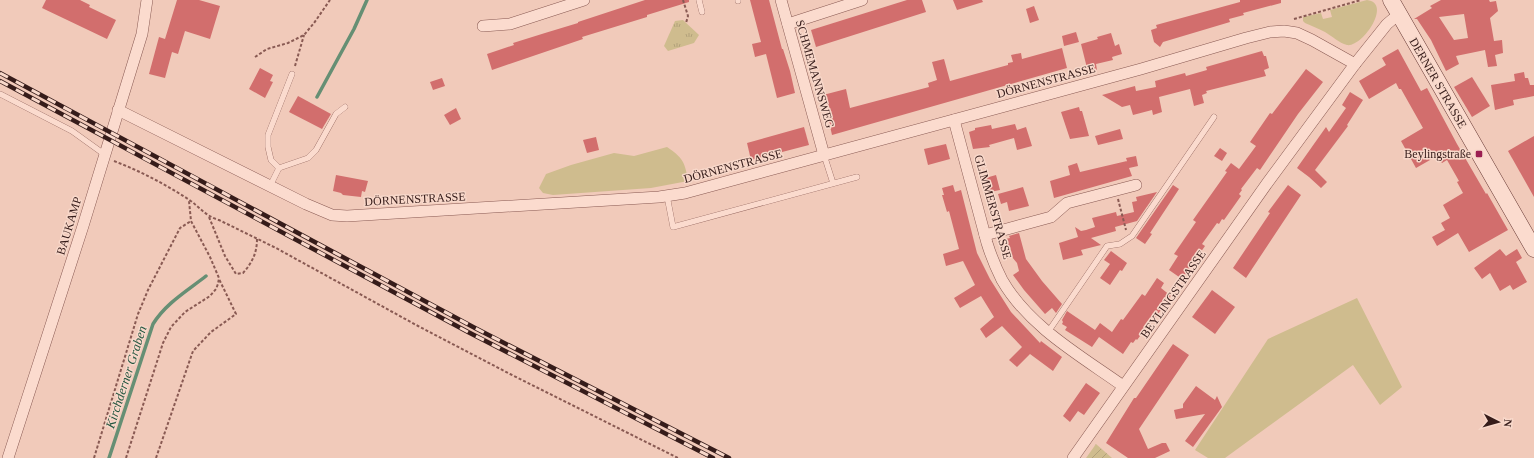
<svg xmlns="http://www.w3.org/2000/svg" width="1534" height="458" font-family="'Times New Roman',serif">
  <defs>
    <pattern id="park-tufts" width="24" height="20" patternUnits="userSpaceOnUse"><rect width="24" height="20" fill="#cfbc8e"/><path d="M3 7l-1-3M5 7V3M7 7l1-3M15 17l-1-3M17 17v-4M19 17l1-3" fill="none" stroke="#b2a17a"/></pattern>
    <pattern id="garden-furrows" width="10" height="10" patternUnits="userSpaceOnUse"><rect width="10" height="10" fill="#cfbc8e"/><path d="M-1 1l2-2M0 10L10 0M9 11l2-2" fill="none" stroke="#b2a17a"/></pattern>
  </defs>
  <rect width="100%" height="100%" fill="#f1caba"/>
  <!-- grass -->
  <g fill="#cfbc8e">
    <path d="M 1367,0 C 1393,3 1362,48 1347,45 C 1339,43 1332,36 1325,32 C 1319,29 1312,26 1305,23 L 1303,21 L 1303,17 L 1321,13 L 1323,19 L 1332,17 L 1330,10 Z"/>
    <path d="M 667,147 C 683,158 685,162 688,181 L 651,188 L 553,195 L 543,193 L 539,188 L 546,174 L 571,165 L 614,153 L 634,156 Z"/>
    <polygon points="1357,298 1402,387 1380,405 1353,365 1225,458 1208,458 1195,450 1268,339"/>
  </g>
  <!-- park -->
  <polygon fill="url(#park-tufts)" points="683,20 699,35 694,43 668,51 664,46 675,21"/>
  <!-- garden -->
  <polygon fill="url(#garden-furrows)" points="1096,444 1112,458 1086,458"/>
  <g fill="none" stroke-linecap="round" stroke-linejoin="round">
    <!-- stream -->
    <g stroke="#668f74" stroke-width="3.5">
      <polyline points="317,97 354,29 367,0"/>
      <path d="M 109,458 L 153,324 C 166,303 187,291 206,276"/>
    </g>
  </g>
  <!-- building -->
  <g fill="#d26e6d" fill-rule="evenodd">
    <polygon points="46,0 80,0 90,5 89,7 116,20 107,39 42,8"/>
    <polygon points="177,0 199,0 220,6 210,39 185,31 178,54 172,52 165,78 149,74 159,37 165,39"/>
    <polygon points="645,0 689,0 689,2 647,15 647,17 582,37 583,39 492,70 487,54 514,45 513,43 545,33 578,23 578,22"/>
    <polygon points="750,0 769,0 782,49 783,49 790,71 795,93 777,98 766,54 755,57 752,44 761,42"/>
    <polygon points="907,0 922,0 926,12 816,47 811,30"/>
    <polygon points="953,0 982,0 983,2 957,10"/>
    <polygon points="1240,0 1281,0 1281,3 1243,13 1244,15 1229,19 1230,22 1163,42 1160,47 1154,42 1151,30 1157,28 1156,25 1240,2"/>
    <path d="M 1441,0 L 1489,0 L 1490,2 L 1496,1 L 1498,11 L 1490,18 L 1494,41 L 1502,40 L 1503,53 L 1495,55 L 1497,66 L 1488,67 L 1485,50 L 1456,56 L 1459,64 L 1446,71 L 1431,40 L 1417,19 L 1414,19 L 1432,8 L 1430,6 ZM 1464,14 L 1468,38 L 1454,40 L 1439,17 Z"/>
    <polygon points="1034,6 1039,20 1030,23 1026,9"/>
    <polygon points="1076,32 1079,42 1064,46 1062,36"/>
    <polygon points="1111,33 1115,46 1119,44 1122,54 1112,57 1113,60 1096,64 1097,70 1088,72 1081,44 1098,39 1097,37"/>
    <polygon points="1062,48 1067,68 832,135 823,95 846,89 850,108 929,87 928,83 937,80 932,62 944,59 950,81 1008,65 1008,63 1013,62 1011,55 1021,53 1022,59"/>
    <polygon points="1398,49 1421,91 1427,88 1457,144 1486,194 1487,193 1508,230 1469,252 1458,233 1437,246 1432,237 1445,230 1441,223 1450,218 1443,205 1463,193 1457,182 1459,181 1447,160 1442,163 1437,156 1416,168 1401,141 1423,128 1401,89 1399,89 1396,83 1369,99 1359,81 1386,65 1382,58"/>
    <polygon points="1262,51 1264,56 1266,56 1269,68 1264,70 1266,76 1206,91 1207,93 1202,95 1204,103 1194,106 1190,89 1159,97 1162,112 1153,115 1152,110 1133,115 1130,105 1122,107 1102,95 1135,86 1136,91 1156,87 1155,81 1185,73 1186,76 1207,70 1206,67"/>
    <polygon points="260,68 273,75 270,81 273,82 265,98 249,89"/>
    <polygon points="1306,69 1323,82 1298,114 1260,170 1257,168 1241,189 1242,190 1239,194 1241,196 1224,220 1222,219 1219,224 1217,223 1202,244 1205,246 1182,279 1169,270 1178,256 1174,254 1196,222 1193,220 1227,172 1225,171 1231,163 1239,169 1256,146 1250,142 1270,113 1272,114"/>
    <polygon points="1524,72 1525,78 1528,78 1530,85 1534,85 1534,96 1513,100 1514,105 1495,110 1491,85 1515,81 1514,74"/>
    <polygon points="1472,77 1490,106 1472,117 1454,87"/>
    <polygon points="442,78 445,86 433,90 430,82"/>
    <polygon points="1350,92 1363,100 1347,125 1348,126 1315,170 1327,182 1321,188 1309,177 1297,168 1326,127 1329,132 1346,108 1342,105"/>
    <polygon points="298,96 331,114 322,129 289,112"/>
    <polygon points="1079,107 1080,111 1082,111 1089,136 1070,139 1061,112"/>
    <polygon points="456,108 461,119 450,125 444,115"/>
    <polygon points="1015,124 1017,130 1026,127 1032,146 1017,150 1014,138 989,145 990,147 973,149 969,132 975,130 975,128 991,125 992,129"/>
    <polygon points="804,127 809,145 751,160 747,143"/>
    <polygon points="1120,129 1123,139 1098,145 1095,136"/>
    <polygon points="1534,136 1534,197 1508,151"/>
    <polygon points="596,137 599,150 587,153 583,140"/>
    <polygon points="946,144 950,159 928,165 924,149"/>
    <polygon points="1220,148 1227,153 1222,161 1214,156"/>
    <polygon points="1136,156 1138,166 1129,168 1132,176 1054,198 1050,181 1070,175 1068,166 1077,163 1080,172 1127,161 1128,164 1126,158"/>
    <polygon points="336,175 368,181 365,192 362,191 361,197 343,195 341,193 333,191"/>
    <polygon points="996,175 1000,190 985,193 982,179"/>
    <polygon points="953,185 955,192 961,190 977,253 990,279 1011,312 1040,343 1041,341 1062,357 1053,371 1030,354 1017,367 1009,360 1022,347 1002,326 986,338 980,329 994,317 981,296 960,308 954,298 975,285 963,261 946,266 943,254 959,249 949,211 947,212 942,195 944,195 942,188"/>
    <polygon points="1173,185 1179,189 1150,233 1152,234 1145,244 1136,238"/>
    <polygon points="1288,185 1301,195 1246,278 1233,268 1270,213 1268,212"/>
    <polygon points="1023,187 1029,206 1009,211 1007,202 1001,204 998,194"/>
    <polygon points="1157,192 1137,221 1115,227 1116,231 1091,238 1101,245 1081,250 1083,255 1063,260 1059,243 1078,237 1075,227 1081,231 1086,230 1095,227 1092,218 1116,212 1117,216 1134,212 1132,202 1137,201 1136,197"/>
    <polygon points="1019,233 1026,259 1042,281 1062,304 1056,313 1052,308 1045,314 1024,290 1013,275 1019,271 1017,263 1012,257 1006,259 1001,240 1010,238 1009,236"/>
    <polygon points="1500,249 1506,256 1517,249 1522,258 1516,262 1527,282 1513,290 1510,285 1500,291 1490,273 1482,279 1474,268"/>
    <polygon points="1111,251 1127,263 1122,271 1120,270 1110,285 1100,278 1110,264 1104,260"/>
    <polygon points="1157,278 1164,283 1161,288 1171,296 1147,329 1146,328 1137,340 1136,339 1133,343 1131,342 1123,354 1099,337 1092,347 1065,330 1067,327 1062,324 1063,322 1062,320 1067,311 1095,330 1100,323 1112,332 1121,319 1123,320 1142,294 1145,296"/>
    <polygon points="1212,290 1235,307 1215,334 1192,317"/>
    <polygon points="1173,344 1189,355 1139,429 1148,449 1162,443 1166,443 1170,451 1155,458 1128,458 1106,443 1134,398 1136,398"/>
    <polygon points="1086,383 1100,393 1084,415 1078,411 1070,422 1063,416"/>
    <polygon points="1196,386 1215,400 1217,396 1222,407 1193,447 1185,441 1205,414 1176,419 1174,410 1183,408 1183,404"/>
  </g>
  <g fill="none" stroke-linecap="round" stroke-linejoin="round">
    <!-- lane casing -->
    <g stroke="#895a53" stroke-width="6">
      <g id="lane">
        <polyline points="699,0 702,12"/>
        <polyline points="738,0 738,1"/>
        <polyline points="0,94 72,131 104,154"/>
        <polyline points="824,155 833,183"/>
        <polyline points="279,168 271,160 268,147 268,135 292,74"/>
        <polyline points="270,186 279,168 308,158 316,150 336,114 345,107"/>
        <polyline points="667,196 673,227 857,177"/>
        <polyline points="1048,332 1107,246 1120,244 1132,236 1214,117"/>
      </g>
    </g>
    <!-- street casing -->
    <g stroke="#895a53" stroke-width="12">
      <g id="street">
        <polyline points="781,0 824,155"/>
        <polyline points="788,24 862,0"/>
        <polyline points="483,26 510,24 584,0"/>
        <polyline points="118,110 306,204 332,215 347,216 659,197 685,193 1141,69 1246,38 1270,32 1284,31 1297,33 1312,40 1355,64"/>
        <path d="M 954,120 L 987,243 C 991,256 996,268 1002,280 C 1029,327 1081,356 1123,386"/>
        <polyline points="985,235 1051,217 1067,203 1136,185"/>
        <polyline points="8,458 83,226 142,34 147,0"/>
        <polyline points="1073,458 1268,182 1355,64 1387,24 1399,14"/>
      </g>
    </g>
    <!-- secondary casing -->
    <g stroke="#6a3c37" stroke-width="17">
      <polyline id="secondary" points="1391,0 1534,249"/>
    </g>
    <!-- path -->
    <g stroke="#895a53" stroke-width="2" stroke-dasharray="3 2" stroke-linecap="butt">
      <polyline points="683,0 688,16 686,23"/>
      <polyline points="1294,19 1361,0"/>
      <polyline points="255,57 267,49 288,43 304,35 314,23 330,0"/>
      <polyline points="295,66 304,35"/>
      <path d="M 114,161 C 140,171 165,184 188,199 C 200,207 205,216 219,220 L 276,248 L 418,326 L 510,374 L 678,458"/>
      <polyline points="1118,199 1126,230"/>
      <path d="M 209,217 L 225,256 L 236,274 L 243,273 C 252,263 257,253 257,239"/>
      <polyline points="94,458 138,314 148,290 180,228 191,221"/>
      <polyline points="126,458 163,343 171,327 185,312 210,296 216,289 218,284 219,278 210,257 191,221 189,201"/>
      <polyline points="156,458 193,351 211,332 236,314 219,279"/>
    </g>
    <!-- lane -->
    <use href="#lane" stroke="#fbdbce" stroke-width="5.5"/>
    <!-- street -->
    <use href="#street" stroke="#fbdbce" stroke-width="11"/>
    <!-- secondary -->
    <use href="#secondary" stroke="#fbdbce" stroke-width="16"/>
    <!-- rail casing -->
    <g stroke="#361c1a" stroke-width="4.5">
      <g id="rail">
        <polyline points="0,73 475,328 729,458"/>
        <polyline points="0,81 468,332 713,458"/>
      </g>
    </g>
    <!-- rail -->
    <use href="#rail" stroke="#f8d8ca" stroke-width="3" stroke-dasharray="9" stroke-linecap="butt"/>
  </g>
  <!-- markers -->
  <rect fill="#9c1f52" stroke="#f8d8ca" stroke-width="1.5" x="1475" y="150" width="8" height="8" rx="2"/>
  <g text-anchor="middle" dominant-baseline="central" stroke-width="3" stroke-linejoin="round" paint-order="stroke">
    <!-- street labels -->
    <g font-size="12" fill="#361c1a" stroke="#f8d8ca">
      <text transform="translate(815 74) rotate(74)">SCHMEMANNSWEG</text>
      <text transform="translate(1046 81) rotate(-15)">DÖRNENSTRASSE</text>
      <text transform="translate(1438 83) rotate(60)">DERNER STRASSE</text>
      <text transform="translate(733 166) rotate(-15)">DÖRNENSTRASSE</text>
      <text transform="translate(415 199) rotate(-3)">DÖRNENSTRASSE</text>
      <text transform="translate(993 207) rotate(74)">GLIMMERSTRASSE</text>
      <text transform="translate(69 226) rotate(-73)">BAUKAMP</text>
      <text transform="translate(1173 294) rotate(-55)">BEYLINGSTRASSE</text>
    </g>
    <!-- poi labels -->
    <g font-size="12" fill="#361c1a" stroke="#f8d8ca" text-anchor="end">
      <text x="1471" y="154">Beylingstraße</text>
    </g>
    <!-- water labels -->
    <g font-size="13" font-style="italic" fill="#275741" stroke="#f8d8ca">
      <text transform="translate(126 377) rotate(-72)">Kirchderner Graben</text>
    </g>
  </g>
  <!-- north arrow -->
  <g transform="translate(1498 422) rotate(96)" stroke="#f8d8ca" stroke-width="3" paint-order="stroke">
  <path d="M0-3L7 15L0 10L-7 15Z" fill="#361c1a"/>
  <text y="-6" font-size="11" font-weight="bold" text-anchor="middle" fill="#361c1a">N</text>
  </g>
</svg>
